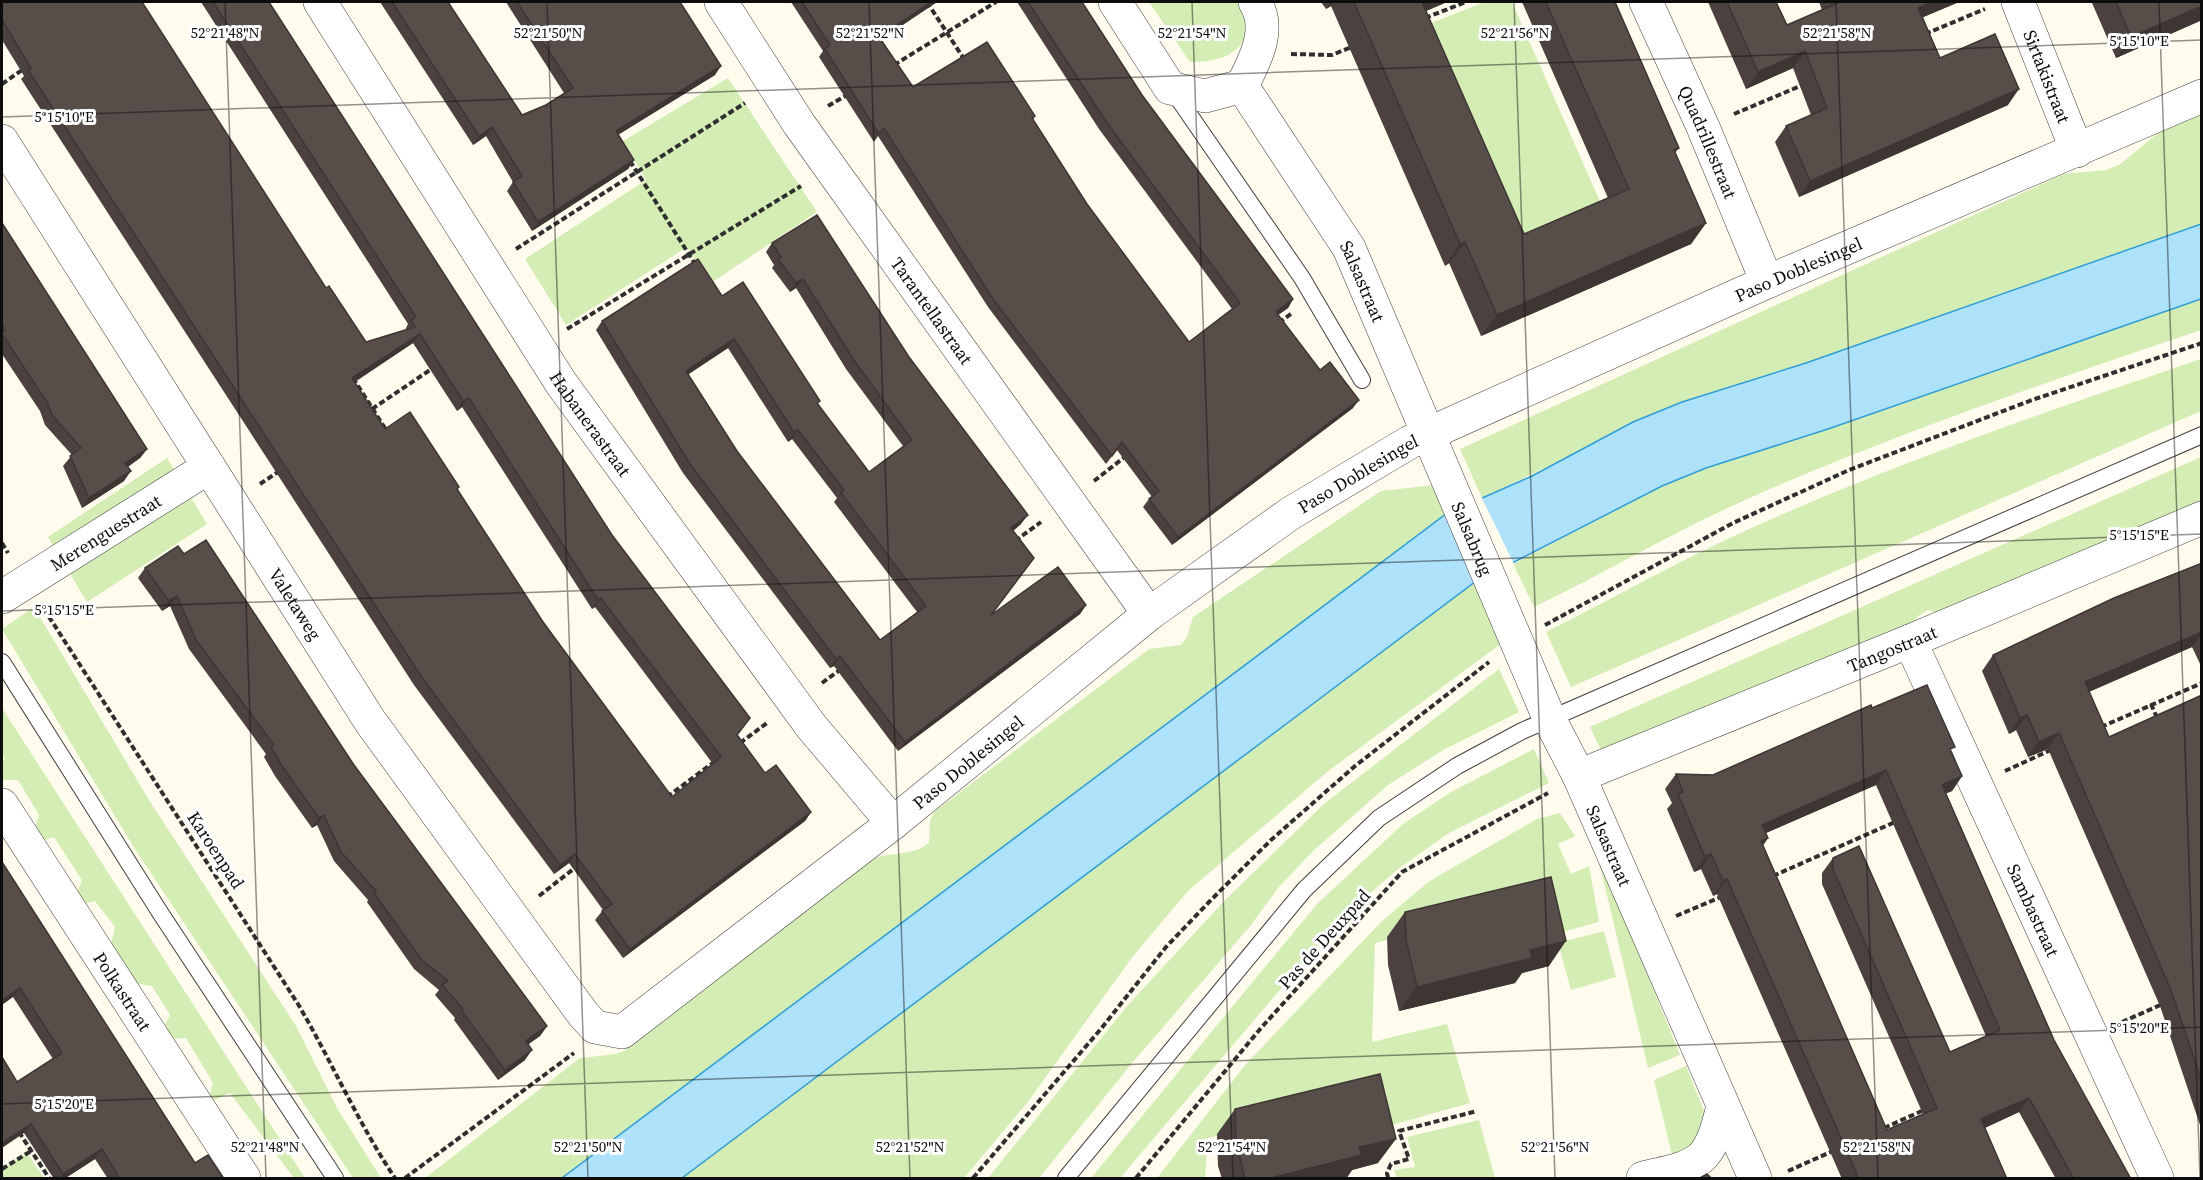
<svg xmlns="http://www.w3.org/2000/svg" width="2203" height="1180" font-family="'Source Serif 4',serif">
  <rect width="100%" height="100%" fill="#fffbed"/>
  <!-- green -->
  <g fill="#d4edb4">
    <path d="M 1149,2 L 1242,2 L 1254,26 C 1235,56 1225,61 1190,62 Z"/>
    <polygon points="1485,2 1512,2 1602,206 1510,245 1418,28"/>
    <polygon points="728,78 817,212 711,283 687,247 566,325 525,259 646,180 623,141"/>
    <polygon points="2201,113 2201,224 1806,363 1682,402 1482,498 1460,449 2064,174 2106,170 2119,165 2158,133"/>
    <path d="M 2201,299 L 2201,330 C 2047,382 1894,434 1745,500 C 1673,532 1605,573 1534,607 L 1513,564 L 1662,486 L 1706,468 L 1828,429 Z"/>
    <path d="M 2201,359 L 2201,411 L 1571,687 L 1546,632 C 1616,597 1685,557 1756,526 C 1901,461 2051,410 2201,359 Z"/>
    <polygon points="2201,457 2201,504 1938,613 1928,610 1918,616 1908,630 1607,763 1590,727"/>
    <polygon points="167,458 207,524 87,602 48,537"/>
    <path d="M 1434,485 L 1446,514 L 562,1178 L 425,1178 L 580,1058 L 616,1054 L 626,1050 L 868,862 C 887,850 910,858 929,843 L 930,821 L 934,812 L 1149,649 L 1181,645 L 1187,637 L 1193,617 L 1381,491 Z"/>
    <polygon points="1475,582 1502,643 1327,772 1188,891 1133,956 1027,1103 964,1178 682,1178"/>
    <polygon points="34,607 149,800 296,1026 337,1108 381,1178 353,1178 133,846 2,629"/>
    <polygon points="1499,669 1519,712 1445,749 1388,785 1312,852 1278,888 1251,925 1133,1062 1039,1178 988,1178 1128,1005 1226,899 1325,803"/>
    <polygon points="2,708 305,1178 294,1178 230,1093 208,1103 213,1083 186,1038 168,1039 162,1031 170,1015 152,986 132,983 110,949 115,927 95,901 80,905 75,898 82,880 54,837 41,842 33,832 39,815 18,780 2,780 2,762 5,759 2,754"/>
    <polygon points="1534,749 1549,783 1449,833 1398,869 1366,897 1329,932 1120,1178 1091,1178 1317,904 1403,824 1451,792"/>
    <polygon points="1560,813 1575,836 1558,844 1571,874 1589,866 1599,922 1555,934 1526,904 1375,943 1372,1042 1447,1024 1470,1103 1388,1126 1352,1104 1208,1138 1205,1178 1157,1178 1246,1064 1381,922 1428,882 1537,819"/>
    <polygon points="1595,845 1680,1055 1648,1068"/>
    <polygon points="1604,931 1616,977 1571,990 1558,943"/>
    <polygon points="1686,1066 1706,1116 1707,1139 1673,1159 1654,1080"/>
    <polygon points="1479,1120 1495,1178 1397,1178 1394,1170 1415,1167 1407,1137"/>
    <polygon points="27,1153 44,1178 2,1178 2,1168"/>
  </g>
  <!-- water -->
  <polygon fill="#aee2fb" stroke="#2f9dd7" stroke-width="1.5" points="2201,224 2201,299 1828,429 1706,468 1662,486 1475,582 682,1178 562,1178 1446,514 1532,476 1633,422 1682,402 1806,363"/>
  <!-- pier -->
  <polygon fill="#fffbed" points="1481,496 1515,566 1477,585 1445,511"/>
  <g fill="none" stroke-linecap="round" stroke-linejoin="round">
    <!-- lane casing -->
    <g stroke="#404040" stroke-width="18">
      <g id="lane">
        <polyline points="1173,91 1302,278 1362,380"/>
        <polyline points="2,662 161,914 335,1178"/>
        <polyline points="1066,1178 1304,890 1379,818 1457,766 1522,731 2202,435"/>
      </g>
    </g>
    <!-- street casing -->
    <g stroke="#404040" stroke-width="34">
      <g id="street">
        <path id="s1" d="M 320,2 L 561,383 L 811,726 L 893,823"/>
        <path id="s2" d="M 721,2 L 799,124 L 1149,614"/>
        <path d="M 1115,2 L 1170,88 L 1205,96 L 1242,86 C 1255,60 1272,29 1255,2"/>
        <path id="s3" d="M 1646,2 L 1703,127 L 1767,282"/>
        <path id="s4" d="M 2018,2 L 2077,151"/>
        <path id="s5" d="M 1242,86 L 1349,248 L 1550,720 L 1579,776 L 1755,1178"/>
        <path id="s6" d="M 2,141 L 370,721 L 583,1014 L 595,1027 L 622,1032 L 893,823 L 1149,614 L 1291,513 L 1410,442 L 1767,282 L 2202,96"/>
        <path id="s7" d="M 2,597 L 209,467"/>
        <path id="s8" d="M 1910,641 L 2157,1178"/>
        <path id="s9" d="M 1579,776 L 1910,641 L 2202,518"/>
        <path id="s10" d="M 2,805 L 244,1178"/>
        <path d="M 1643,1178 C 1700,1165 1709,1165 1723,1106"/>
      </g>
    </g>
    <!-- path -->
    <g stroke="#2f2f2f" stroke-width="4" stroke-dasharray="6 3" stroke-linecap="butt">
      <polyline points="927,2 964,59"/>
      <polyline points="1425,18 1466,2"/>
      <polyline points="1925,34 1985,9"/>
      <polyline points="1291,54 1332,55 1354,46"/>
      <polyline points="894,65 996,2"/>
      <polyline points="2,84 25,68"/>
      <polyline points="828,106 847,95"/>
      <polyline points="1734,114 1805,84"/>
      <polyline points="630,161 695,264"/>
      <polyline points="516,249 745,103"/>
      <polyline points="1279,323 1292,313"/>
      <polyline points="567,329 801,186"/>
      <polyline points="353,378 388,433"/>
      <polyline points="372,409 433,368"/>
      <polyline points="1094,481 1126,456"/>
      <polyline points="260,484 281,470"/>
      <polyline points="1015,541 1041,522"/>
      <polyline points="2,543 8,553"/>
      <path d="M 44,609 L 298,1004 C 332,1062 358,1123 395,1178"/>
      <polyline points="1545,625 1733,523 1849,470 2032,400 2202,343"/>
      <polyline points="822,683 840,670"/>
      <polyline points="2151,704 2158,720"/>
      <polyline points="2101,727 2202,683"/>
      <polyline points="740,743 767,723"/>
      <polyline points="2005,771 2053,749"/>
      <polyline points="667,797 714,762"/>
      <polyline points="1773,876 1895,822"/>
      <polyline points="539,896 576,867"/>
      <polyline points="1676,916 1721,897"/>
      <polyline points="2122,1022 2165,1003"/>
      <polyline points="1884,1128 1924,1110"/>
      <polyline points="19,1132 49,1178"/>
      <polyline points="2,1169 31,1151"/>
      <polyline points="1788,1171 1833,1151"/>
      <polyline points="405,1178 574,1053"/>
      <polyline points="973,1178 1100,1030 1166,947 1209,902 1271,840 1355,766 1489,662"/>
      <polyline points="1136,1178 1261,1028 1402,872 1548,793"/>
      <polyline points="1388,1178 1387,1173 1391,1164 1409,1159 1399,1131 1477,1111"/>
    </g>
    <!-- lane -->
    <use href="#lane" stroke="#fff" stroke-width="16"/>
    <!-- street -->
    <use href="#street" stroke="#fff" stroke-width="33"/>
  </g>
  <!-- wall -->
  <g fill="#4b423f" fill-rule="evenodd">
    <path d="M 2,2 L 326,288 L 366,342 L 405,330 L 408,324 L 201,2 L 269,2 L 738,735 L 765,773 L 811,812 L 805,821 L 623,958 L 595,920 L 603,910 L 569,863 L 554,874 L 414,685 L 21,79 L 24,76 L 2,40 ZM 413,343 L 457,411 L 462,407 L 592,609 L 595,607 L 713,764 L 672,797 L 543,622 L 457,490 L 385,429 L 355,382 Z"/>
    <polygon points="380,2 448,2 522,115 546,105 564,93 506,2 680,2 715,75 618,135 634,160 628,169 532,231 507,191 513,182 486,136 473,145"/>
    <polygon points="791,2 937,2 881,39 913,87 1035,116 1033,120 1087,204 1189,342 1232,309 1099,129 1017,2 1082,2 1142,95 1293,299 1288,308 1278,315 1320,370 1353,408 1172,545 1143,507 1149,499 1152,497 1117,450 1106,464 988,307 878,136 874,142 819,57 823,51"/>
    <polygon points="1321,2 1447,2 1426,11 1524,234 1608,198 1522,2 1615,2 1679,148 1675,153 1706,223 1691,244 1481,336 1449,263 1445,266 1331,6 1326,9"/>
    <polygon points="1708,2 1776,2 1787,25 1822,10 1819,2 1959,2 1923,17 1940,58 2008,105 1799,197 1775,142 1786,126 1811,115 1793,68 1746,89"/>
    <polygon points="2093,2 2202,2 2202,20 2116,58 2092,3"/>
    <polygon points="2,223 147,449 140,458 128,467 124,481 82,508 63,466 72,455 45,425 40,411 2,354"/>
    <path d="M 772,243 L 909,357 L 1021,524 L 1013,531 L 992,614 L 1086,605 L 1080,614 L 898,751 L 834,666 L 830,668 L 683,473 L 596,330 L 602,321 L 722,296 L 820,401 L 817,404 L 869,472 L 903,446 L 846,369 L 796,288 L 790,292 L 772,268 L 774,265 L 766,252 ZM 728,348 L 788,442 L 792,439 L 837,498 L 834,502 L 917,612 L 880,640 L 737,451 L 688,374 Z"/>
    <polygon points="184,554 354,765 547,1026 540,1036 528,1044 525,1060 498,1080 454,1020 455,1018 435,995 439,990 414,969 367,902 368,900 334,861 317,825 312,828 275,776 264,757 266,754 189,649 170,606 162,611 138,578 145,568"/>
    <polygon points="2202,563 2202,668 2192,647 2089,692 2109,737 2202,695 2202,1131 2160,1006 2048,749 2028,757 2016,730 2009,734 1982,671 1993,655"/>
    <path d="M 1872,708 L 1952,752 L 1962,776 L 1952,791 L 1946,793 L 2054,1040 L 2131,1179 L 2056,1179 L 2019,1112 L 1985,1128 L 2007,1179 L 1842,1179 L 1717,894 L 1713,896 L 1701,869 L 1694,872 L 1667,809 L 1672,803 L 1665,789 L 1676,774 L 1713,775 ZM 1876,785 L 1986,1036 L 1950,1052 L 1833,858 L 1822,873 L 1822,884 L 1923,1114 L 1887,1130 L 1763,845 L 1768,838 L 1766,833 Z"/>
    <polygon points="2,862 195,1163 224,1179 108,1179 95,1159 64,1179 54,1179 24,1133 17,1082 53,1059 13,997"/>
    <polygon points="1405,912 1549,966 1522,973 1515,983 1399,1011 1388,965 1387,937"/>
    <polygon points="1235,1109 1378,1163 1352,1170 1346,1179 1222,1179 1218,1166 1217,1134"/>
  </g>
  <!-- shaded-wall -->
  <g fill="#3d3633">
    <polygon points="931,2 937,2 873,45 879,37"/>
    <polygon points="1331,2 1334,2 1331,6 1326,9"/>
    <polygon points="1418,2 1447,2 1405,20"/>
    <polygon points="1933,2 1959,2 1907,24 1918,8"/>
    <polygon points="2202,6 2202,20 2116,58 2131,37"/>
    <polygon points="1805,51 1793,68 1746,89 1758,72"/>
    <polygon points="721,66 715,75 609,140 616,131"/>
    <polygon points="2019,89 2008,105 1799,197 1810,181"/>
    <polygon points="492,127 486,136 473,145 479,136"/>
    <polygon points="634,160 628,169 532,231 538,222"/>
    <polygon points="1706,223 1691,244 1481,336 1497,315"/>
    <polygon points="1465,242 1449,263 1445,266 1460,244"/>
    <polygon points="803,279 796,288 790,292 796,283"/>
    <polygon points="1293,299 1288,308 1271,320 1276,312"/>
    <polygon points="420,334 413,343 346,387 352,378"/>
    <polygon points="734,339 728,348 680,380 686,371"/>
    <polygon points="469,398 462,407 457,411 463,401"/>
    <polygon points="1359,400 1353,408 1172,545 1178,537"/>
    <polygon points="798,430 792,439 788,442 794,432"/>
    <polygon points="147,449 140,458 118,473 125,463"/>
    <polygon points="131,471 124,481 82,508 89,498"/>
    <polygon points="1028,515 1021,524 1005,537 1011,528"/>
    <polygon points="177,596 170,606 162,611 169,601"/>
    <polygon points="601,598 595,607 592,609 598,600"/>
    <polygon points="1086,605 1080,614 898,751 905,742"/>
    <polygon points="2202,632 2202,634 2192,647 2074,698 2085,682"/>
    <polygon points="840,656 834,666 830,668 836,659"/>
    <polygon points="2027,715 2016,730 2009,734 2020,718"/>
    <polygon points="2059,733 2048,749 2028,757 2039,742"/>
    <polygon points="1886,770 1876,785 1752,839 1762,825"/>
    <polygon points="1962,776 1952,791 1931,800 1942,785"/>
    <polygon points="811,812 805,821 623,958 630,949"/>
    <polygon points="324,815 317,825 312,828 319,818"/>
    <polygon points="1768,838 1758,853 1761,841"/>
    <polygon points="575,854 569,863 554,874 560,865"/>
    <polygon points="1711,854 1701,869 1694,872 1705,857"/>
    <polygon points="1727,879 1717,894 1713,896 1723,881"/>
    <polygon points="1566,941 1549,966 1522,973 1515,983 1399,1011 1417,987 1530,950"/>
    <polygon points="20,988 13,997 2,1005 2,1000"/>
    <polygon points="547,1026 540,1036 519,1051 526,1041"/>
    <polygon points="532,1050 525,1060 498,1080 505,1070"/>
    <polygon points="2029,1098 2019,1112 1971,1134 1981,1119"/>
    <polygon points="31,1124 24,1133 2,1148 2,1143"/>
    <polygon points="1396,1139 1378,1163 1352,1170 1346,1179 1267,1179 1359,1147"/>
    <polygon points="102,1149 95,1159 64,1179 60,1179 63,1174"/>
  </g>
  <!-- building -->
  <g fill="#574d49" stroke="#3d3633" stroke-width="1.5" fill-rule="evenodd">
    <path d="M 2,2 L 142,2 L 326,288 L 329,286 L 366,342 L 415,327 L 411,320 L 416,317 L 213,2 L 269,2 L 612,535 L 750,718 L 737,735 L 765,773 L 776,765 L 811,812 L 630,949 L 602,911 L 612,904 L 575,854 L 560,865 L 421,676 L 28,70 L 31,68 L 2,20 ZM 420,334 L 463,401 L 469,398 L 598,600 L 601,598 L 721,757 L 672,797 L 543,622 L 457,489 L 459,487 L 410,412 L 385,429 L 352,378 Z"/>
    <polygon points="392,2 448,2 522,115 546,105 573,88 517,2 680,2 721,66 616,131 634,160 538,222 513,182 522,176 492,127 479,136"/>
    <polygon points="802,2 931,2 879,37 913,87 987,42 1035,116 1032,118 1087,204 1189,342 1240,303 1105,120 1028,2 1082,2 1142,95 1293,299 1276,312 1320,370 1330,362 1359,400 1178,537 1149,499 1159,491 1122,442 1112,456 993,299 884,128 879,134 825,49 830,45"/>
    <polygon points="1354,2 1422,2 1524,234 1629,189 1546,2 1615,2 1679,148 1674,150 1706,223 1497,315 1465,242 1460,244"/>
    <polygon points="1727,2 1776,2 1787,25 1838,3 1837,2 1933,2 1918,8 1940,58 1995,34 2019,89 1810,181 1786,126 1827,108 1805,51 1758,72"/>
    <polygon points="2116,2 2202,2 2202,6 2131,37"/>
    <path d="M 817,215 L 909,357 L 1028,515 L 1011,528 L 1034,558 L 991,615 L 1058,567 L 1086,605 L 905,742 L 840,656 L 836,659 L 690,464 L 602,321 L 698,259 L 722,296 L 743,282 L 820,401 L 817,403 L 869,472 L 912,440 L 853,359 L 803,279 L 796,283 L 778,259 L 781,257 L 772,243 ZM 734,339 L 794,432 L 798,430 L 844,490 L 841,493 L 926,606 L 880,640 L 737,451 L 686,371 Z"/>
    <polygon points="2,223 147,449 125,463 131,471 89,498 70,456 81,448 52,415 47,402 2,334 2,332 5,330 2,325"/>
    <polygon points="206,540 354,765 547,1026 526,1041 532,1050 505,1070 461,1010 463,1009 442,985 448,981 421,959 374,893 376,891 341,852 324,815 319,818 282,766 271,747 274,745 196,640 177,596 169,601 145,568 178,546 184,554"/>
    <polygon points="2202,563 2202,632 2085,682 2109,737 2202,695 2202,1082 2171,990 2059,733 2039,742 2027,715 2020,718 1993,655 2114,598"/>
    <path d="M 1927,685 L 1955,747 L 1950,749 L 1962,776 L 1942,785 L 2054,1040 L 2131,1179 L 2074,1179 L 2029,1098 L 1981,1119 L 2007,1179 L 1859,1179 L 1727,879 L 1723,881 L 1711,854 L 1705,857 L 1678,794 L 1683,792 L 1676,774 L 1713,775 L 1871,705 L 1872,708 ZM 1886,770 L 2000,1030 L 1950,1052 L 1859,846 L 1833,858 L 1833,869 L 1937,1108 L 1887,1130 L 1761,841 L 1768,838 L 1762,825 Z"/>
    <polygon points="2,862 195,1163 208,1155 224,1179 120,1179 102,1149 63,1174 31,1124 2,1143 2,1057 17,1082 62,1053 20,988 2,1000"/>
    <polygon points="1551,877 1566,941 1530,950 1532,958 1417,987 1406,940 1405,912"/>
    <polygon points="1380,1074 1396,1139 1359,1147 1362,1155 1267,1179 1245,1179 1236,1141 1235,1109"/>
    <polygon points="1707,1174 1712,1179 1698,1179"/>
  </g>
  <!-- ticks -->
  <path fill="none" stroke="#0d0d0d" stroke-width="1.5" stroke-opacity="0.45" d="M 225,2 L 266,1178M 547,2 L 588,1178M 869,2 L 910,1178M 1192,2 L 1233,1178M 1514,2 L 1555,1178M 1836,2 L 1878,1178M 2159,2 L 2200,1178M 2,117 L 2202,40M 2,611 L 2202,534M 2,1104 L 2202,1027"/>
  <g text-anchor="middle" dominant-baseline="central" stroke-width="6" stroke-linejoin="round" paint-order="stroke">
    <!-- street labels -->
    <g font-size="18" fill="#0d0d0d" stroke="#fff">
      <text stroke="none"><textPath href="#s4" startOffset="80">Sirtakistraat</textPath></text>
      <text stroke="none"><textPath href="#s3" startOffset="153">Quadrillestraat</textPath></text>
      <text stroke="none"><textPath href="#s6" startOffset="2505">Paso Doblesingel</textPath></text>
      <text stroke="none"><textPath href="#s5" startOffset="230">Salsastraat</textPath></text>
      <text stroke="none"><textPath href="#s2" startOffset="374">Tarantellastraat</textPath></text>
      <text stroke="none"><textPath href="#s1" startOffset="501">Habanerastraat</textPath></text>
      <text stroke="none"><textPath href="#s6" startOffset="2019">Paso Doblesingel</textPath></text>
      <text stroke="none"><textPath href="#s7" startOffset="122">Merenguestraat</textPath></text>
      <text stroke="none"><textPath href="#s5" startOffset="510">Salsabrug</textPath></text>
      <text stroke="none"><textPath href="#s6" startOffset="548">Valetaweg</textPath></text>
      <text stroke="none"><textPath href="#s9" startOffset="338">Tangostraat</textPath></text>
      <text stroke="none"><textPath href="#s6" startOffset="1533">Paso Doblesingel</textPath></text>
      <text stroke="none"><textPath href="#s5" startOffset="846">Salsastraat</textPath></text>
      <text transform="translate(216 850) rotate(57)">Karoenpad</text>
      <text stroke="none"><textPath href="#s8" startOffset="296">Sambastraat</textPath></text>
      <text transform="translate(1324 939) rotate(-48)">Pas de Deuxpad</text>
      <text stroke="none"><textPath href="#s10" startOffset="222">Polkastraat</textPath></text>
    </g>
  </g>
  <g font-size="15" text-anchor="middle" fill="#0d0d0d" stroke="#fff" stroke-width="6" stroke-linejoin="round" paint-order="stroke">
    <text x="225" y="38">52°21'48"N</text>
    <text x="548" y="38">52°21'50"N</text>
    <text x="870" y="38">52°21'52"N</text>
    <text x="1192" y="38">52°21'54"N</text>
    <text x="1515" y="38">52°21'56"N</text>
    <text x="1837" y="38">52°21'58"N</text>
    <text x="2139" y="46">5°15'10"E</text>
    <text x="64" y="122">5°15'10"E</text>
    <text x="2139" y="540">5°15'15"E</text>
    <text x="64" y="615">5°15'15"E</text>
    <text x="2139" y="1033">5°15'20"E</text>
    <text x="64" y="1109">5°15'20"E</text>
    <text x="265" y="1152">52°21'48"N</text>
    <text x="588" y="1152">52°21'50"N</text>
    <text x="910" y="1152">52°21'52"N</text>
    <text x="1232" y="1152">52°21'54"N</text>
    <text x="1555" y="1152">52°21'56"N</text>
    <text x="1877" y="1152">52°21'58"N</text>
  </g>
  <!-- border -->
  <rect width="2203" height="1180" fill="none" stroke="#0d0d0d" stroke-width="6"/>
</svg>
